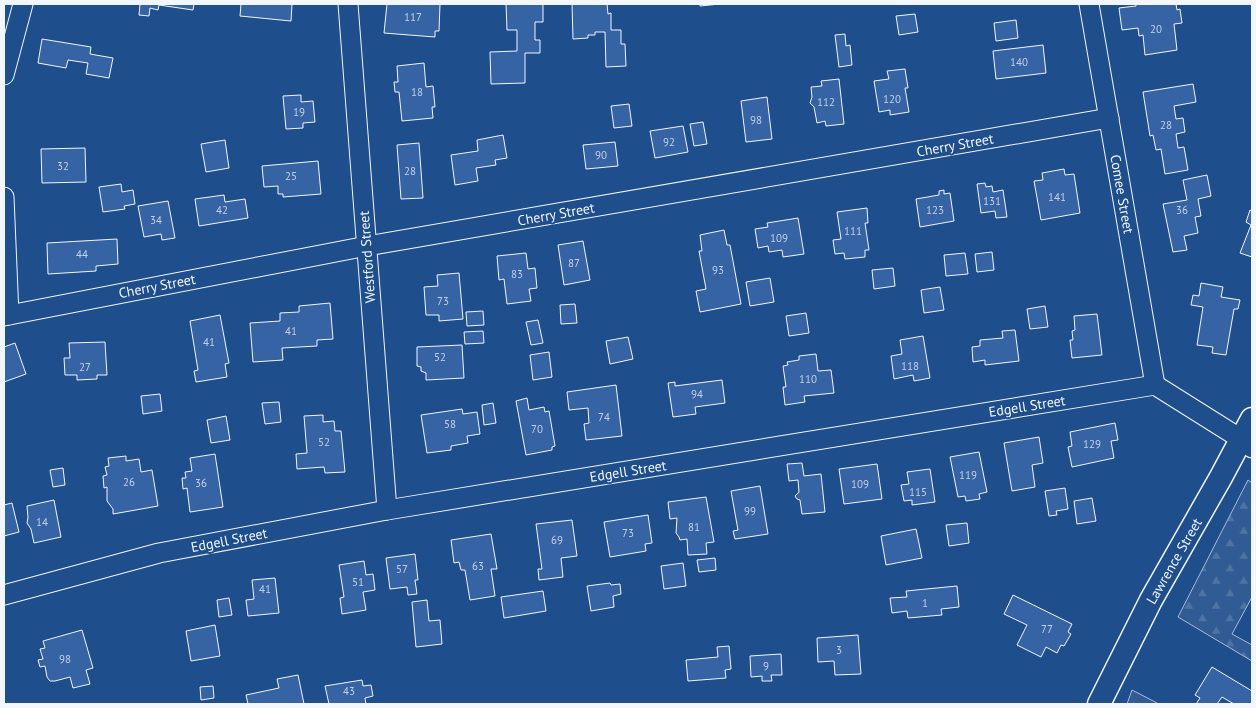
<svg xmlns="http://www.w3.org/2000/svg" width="1256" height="708" font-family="'PT Sans',sans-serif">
  <defs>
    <pattern id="forest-firs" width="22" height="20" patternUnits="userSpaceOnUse" patternTransform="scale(1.25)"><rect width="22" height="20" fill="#305b95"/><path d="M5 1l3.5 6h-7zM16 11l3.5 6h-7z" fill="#4e73a5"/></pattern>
  </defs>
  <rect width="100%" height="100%" fill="#1f4e8c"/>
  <!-- forest -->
  <g fill="url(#forest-firs)" stroke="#a8bbd7">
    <polygon points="1248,480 1252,483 1252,597 1232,634 1252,645 1252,661 1178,617"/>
    <polygon points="1132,690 1159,704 1127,704"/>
  </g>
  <!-- building -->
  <g fill="#3563a3" stroke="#f2f6ff">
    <polygon points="140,4 194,4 193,10 159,5 158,10 150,8 149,16 139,15"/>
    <polygon points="241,4 292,4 291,21 240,16"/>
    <polygon points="387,4 440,4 439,31 435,31 435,37 384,33"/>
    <polygon points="506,4 543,4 543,22 535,22 535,40 540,40 540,53 525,53 525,83 491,84 490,52 517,51 517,30 507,30"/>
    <polygon points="572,4 607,4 608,14 611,13 611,30 621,30 621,44 625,44 626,66 606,67 605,32 595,32 595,35 588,35 588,38 573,39"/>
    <polygon points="700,4 720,4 700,6"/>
    <polygon points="1136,4 1176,4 1177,10 1180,9 1182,23 1174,24 1177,50 1145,55 1143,35 1139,36 1138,28 1122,30 1119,8 1136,6"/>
    <polygon points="915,14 918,32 899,35 896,16"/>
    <polygon points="1016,20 1018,38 996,41 994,23"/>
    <polygon points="845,34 846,46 850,45 852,65 839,67 835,35"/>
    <polygon points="42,39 91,47 90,54 113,58 109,78 86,74 88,63 68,60 66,68 38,63"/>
    <polygon points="1043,45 1046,73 996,79 993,51"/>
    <polygon points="424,63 426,87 433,86 435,107 432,107 433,118 402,121 399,92 395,92 394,82 398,82 397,66"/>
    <polygon points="905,69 908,88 905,88 909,112 890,115 890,110 879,112 874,81 889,79 887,71"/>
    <polygon points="839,79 844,124 826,126 825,121 817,123 814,107 810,103 812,97 811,87 822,86 821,81"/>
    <polygon points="1193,84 1196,102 1174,106 1176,119 1183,118 1185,132 1176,134 1178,148 1184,147 1188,170 1165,174 1161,149 1156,150 1153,135 1150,136 1143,92"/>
    <polygon points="301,95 301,102 313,101 315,122 303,123 303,128 286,129 283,96"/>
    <polygon points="767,97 772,139 746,142 741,101"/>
    <polygon points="629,104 632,126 614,128 611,106"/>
    <polygon points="703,122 707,144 694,146 690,124"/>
    <polygon points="683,126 688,152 655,158 650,131"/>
    <polygon points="503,135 507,158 495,160 496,165 476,168 478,181 455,185 451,155 478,151 477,140"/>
    <polygon points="225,140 229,168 206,172 201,144"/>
    <polygon points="615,142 618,166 586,169 583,145"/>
    <polygon points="419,143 423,198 401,199 397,145"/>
    <polygon points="85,148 86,182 42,183 41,149"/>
    <polygon points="318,161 321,194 283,197 283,194 278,194 278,186 264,187 262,166"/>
    <polygon points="1064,169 1065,175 1074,174 1080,213 1041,220 1034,181 1043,180 1042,173"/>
    <polygon points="1207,175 1211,196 1198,199 1201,216 1195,217 1198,233 1184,236 1187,250 1173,252 1163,204 1187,200 1183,180"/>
    <polygon points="985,183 986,187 992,186 993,192 1003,190 1007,217 996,218 995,211 981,213 977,184"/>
    <polygon points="121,184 122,192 133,190 135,204 124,206 125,209 103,212 99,187"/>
    <polygon points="944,190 944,194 950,193 954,221 920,227 916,199 939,195 939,191"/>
    <polygon points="224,195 225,202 245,199 248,218 199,226 195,199"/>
    <polygon points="168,201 175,238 162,240 161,234 144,237 138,206"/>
    <polygon points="867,208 868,223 865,223 869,250 865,250 865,257 845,259 844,253 835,254 833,240 841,239 837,212"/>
    <polygon points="1250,210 1252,211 1252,257 1240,253 1251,225 1246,222"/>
    <polygon points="798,218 804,254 783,257 782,250 769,252 768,246 758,248 755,229 768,227 767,223"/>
    <polygon points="724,230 727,245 730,245 741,304 700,312 696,291 706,289 699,251 702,251 700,235"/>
    <polygon points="117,239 118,264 96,266 96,271 48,274 47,243"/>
    <polygon points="583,241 590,280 564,285 558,245"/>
    <polygon points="992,252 994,270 977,272 975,254"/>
    <polygon points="526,253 528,269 535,268 537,288 529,289 531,301 507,304 504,279 499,280 497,256"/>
    <polygon points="965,253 968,274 946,276 944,255"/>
    <polygon points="893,268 895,286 874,289 872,270"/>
    <polygon points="459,273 463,319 439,321 439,315 426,315 424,287 438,286 437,275"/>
    <polygon points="770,278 774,302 750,306 746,282"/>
    <polygon points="1201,283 1223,287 1221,297 1240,300 1238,309 1234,309 1226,355 1212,353 1213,347 1197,345 1203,307 1191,305 1193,295 1199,296"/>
    <polygon points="940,287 944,310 924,313 921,290"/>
    <polygon points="330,303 333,339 317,340 317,346 282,348 283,360 253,362 250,323 280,321 280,313 299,312 299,306"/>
    <polygon points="575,304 577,323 561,324 560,305"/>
    <polygon points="1045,306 1048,327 1030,329 1027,309"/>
    <polygon points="483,311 484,325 467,326 466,312"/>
    <polygon points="806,313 809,333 789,336 786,316"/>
    <polygon points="1097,314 1102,355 1072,358 1070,340 1073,340 1072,331 1075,330 1074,316"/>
    <polygon points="220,315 229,363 225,364 227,377 196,382 194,371 198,370 190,321"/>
    <polygon points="538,320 543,343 531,345 526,322"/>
    <polygon points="1015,330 1019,361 985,365 985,360 973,362 972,347 980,346 980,340 1003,338 1002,331"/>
    <polygon points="483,331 484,343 465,344 464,332"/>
    <polygon points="923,336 930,378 914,381 913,375 894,379 891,356 902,354 900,340"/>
    <polygon points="628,337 633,359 610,364 606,341"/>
    <polygon points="105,342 107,375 97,375 97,379 77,380 77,375 65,375 64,358 70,358 69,343"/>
    <polygon points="15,343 26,374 4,382 4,347"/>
    <polygon points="462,345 464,378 426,380 426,373 421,371 421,367 417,366 417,347"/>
    <polygon points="549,352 552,377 533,380 530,355"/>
    <polygon points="816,354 818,371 831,370 834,393 804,396 805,402 785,405 783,387 786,387 783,366 788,365 787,362 799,360 799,356"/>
    <polygon points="722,380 725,403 695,407 696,414 673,417 668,383 675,382 675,386"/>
    <polygon points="616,385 622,436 586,440 584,424 589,423 588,408 569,410 567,392"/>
    <polygon points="160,394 162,411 143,414 141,396"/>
    <polygon points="527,398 529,410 544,407 545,412 549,411 555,446 552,447 552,450 526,455 516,401"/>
    <polygon points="279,402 281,422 265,424 262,403"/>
    <polygon points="493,403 496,423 484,425 482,405"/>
    <polygon points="462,409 463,414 477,412 480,434 467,436 468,443 451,446 451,450 427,453 421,415"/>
    <polygon points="323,415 323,422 334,421 335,431 341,431 345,472 325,473 324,467 297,469 296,454 307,453 304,416"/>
    <polygon points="226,416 230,440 211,443 207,420"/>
    <polygon points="1115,423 1118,440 1111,441 1114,458 1072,467 1068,447 1072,446 1070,432"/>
    <polygon points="1039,437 1043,463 1032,465 1035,487 1012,491 1004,443"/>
    <polygon points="979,452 987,492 979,494 980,499 966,501 965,496 958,497 950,457"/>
    <polygon points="215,454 223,507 190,512 187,488 183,489 182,478 186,478 185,472 192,471 190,458"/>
    <polygon points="126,456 126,461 139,459 141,472 152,470 158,506 113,514 113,509 107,501 107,487 104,488 103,476 107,475 105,467 109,466 108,458"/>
    <polygon points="802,463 804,476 821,474 825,512 802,514 800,500 797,499 795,496 799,492 798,480 789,481 787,464"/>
    <polygon points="877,464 882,499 844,504 839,469"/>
    <polygon points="63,468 65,485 53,487 50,470"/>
    <polygon points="930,469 935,502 912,505 912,500 904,501 901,485 909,484 907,472"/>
    <polygon points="760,486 768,534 735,539 733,531 738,530 731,491"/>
    <polygon points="1065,488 1068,509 1056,511 1057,515 1049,516 1045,491"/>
    <polygon points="706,497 714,542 706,543 707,554 688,555 687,539 680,540 679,537 676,533 677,518 670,519 668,502"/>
    <polygon points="1092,498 1096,521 1077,524 1074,501"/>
    <polygon points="54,500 61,537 34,543 31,529 27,523 28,517 27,506"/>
    <polygon points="12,503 19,532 4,536 4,505"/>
    <polygon points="648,515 652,543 645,544 646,551 610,557 604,522"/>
    <polygon points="572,520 577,556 561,558 563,577 539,580 538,569 542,569 536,524"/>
    <polygon points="967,523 969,543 949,546 946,525"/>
    <polygon points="916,529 922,558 886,565 881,536"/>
    <polygon points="491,534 497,569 491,569 495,596 470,600 465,570 461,570 459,562 454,563 451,540"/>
    <polygon points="415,554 418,580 415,580 417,594 408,595 407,587 390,589 386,558"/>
    <polygon points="715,558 716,570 699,572 697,560"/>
    <polygon points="364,561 366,575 373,574 375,590 363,592 366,610 342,614 340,598 344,597 339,565"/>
    <polygon points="683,563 686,586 664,589 661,566"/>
    <polygon points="275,578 279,613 248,616 246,600 254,599 252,580"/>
    <polygon points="610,583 611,585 620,584 621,594 613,596 614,607 591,611 587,586"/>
    <polygon points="957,586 959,607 941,609 942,615 908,618 907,611 892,613 890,598 907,597 906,591"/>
    <polygon points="543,591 546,611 504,618 501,597"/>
    <polygon points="1013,595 1072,624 1068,632 1071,634 1064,646 1061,645 1057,653 1046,647 1041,657 1017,645 1027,625 1004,614"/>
    <polygon points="229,598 232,615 219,617 217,600"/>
    <polygon points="427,600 429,621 440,620 442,644 416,647 412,602"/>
    <polygon points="215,625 220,656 191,661 186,631"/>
    <polygon points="82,630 93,668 86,670 90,684 73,688 70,677 55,681 50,681 47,677 45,666 40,667 38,660 43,659 40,649 45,648 43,641"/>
    <polygon points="858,635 861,674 835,675 834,661 818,662 817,638"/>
    <polygon points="729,646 731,669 725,670 726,678 688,681 686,660 718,657 717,647"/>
    <polygon points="781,654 782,675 771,675 772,681 762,681 762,676 751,677 750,656"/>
    <polygon points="1212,667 1252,691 1252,704 1234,704 1222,697 1217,704 1196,704 1200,698 1195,695"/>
    <polygon points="298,675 304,704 248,704 246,695 279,688 277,679"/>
    <polygon points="362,680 363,686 371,685 373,696 365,698 366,704 329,704 325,686"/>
    <polygon points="213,686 214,698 201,700 200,687"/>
  </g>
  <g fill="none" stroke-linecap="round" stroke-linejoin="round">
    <!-- minor casing -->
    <g stroke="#f2f6ff" stroke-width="21">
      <g id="minor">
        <polyline points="348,4 387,510"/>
        <polyline points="1089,4 1155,385"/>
        <polyline points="4,75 23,4"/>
        <polyline points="4,197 9,315"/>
        <polyline points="4,316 367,246 1109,118"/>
        <polyline points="4,595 159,553 387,510 1155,385 1241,439 1252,448"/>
      </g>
    </g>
    <!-- tertiary casing -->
    <g stroke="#f2f6ff" stroke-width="25">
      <polyline id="tertiary" points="1099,704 1151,600 1221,477 1252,419"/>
    </g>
    <!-- minor -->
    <use href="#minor" stroke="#1f4e8c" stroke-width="19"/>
    <!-- tertiary -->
    <use href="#tertiary" stroke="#1f4e8c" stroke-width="22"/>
  </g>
  <g text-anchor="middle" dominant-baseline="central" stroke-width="4" stroke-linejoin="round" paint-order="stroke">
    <!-- number labels -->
    <g font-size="11" fill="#c3d1e8">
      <text x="413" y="17">117</text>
      <text x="1156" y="29">20</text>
      <text x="1019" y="62">140</text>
      <text x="417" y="92">18</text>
      <text x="892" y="99">120</text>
      <text x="826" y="102">112</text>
      <text x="299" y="112">19</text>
      <text x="756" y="120">98</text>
      <text x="1166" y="125">28</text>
      <text x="669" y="142">92</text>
      <text x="601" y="155">90</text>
      <text x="63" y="166">32</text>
      <text x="410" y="171">28</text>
      <text x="291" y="176">25</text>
      <text x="1057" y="197">141</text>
      <text x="992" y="201">131</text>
      <text x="222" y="210">42</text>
      <text x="935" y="210">123</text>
      <text x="1182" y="210">36</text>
      <text x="156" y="220">34</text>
      <text x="853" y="231">111</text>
      <text x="779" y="238">109</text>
      <text x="82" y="254">44</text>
      <text x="574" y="263">87</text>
      <text x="718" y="270">93</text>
      <text x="517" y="274">83</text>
      <text x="443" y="301">73</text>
      <text x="291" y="331">41</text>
      <text x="209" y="342">41</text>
      <text x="440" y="357">52</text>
      <text x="910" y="366">118</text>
      <text x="85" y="367">27</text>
      <text x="808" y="379">110</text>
      <text x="697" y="394">94</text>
      <text x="604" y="417">74</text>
      <text x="450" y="424">58</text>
      <text x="537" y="429">70</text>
      <text x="324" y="442">52</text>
      <text x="1092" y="444">129</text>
      <text x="968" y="475">119</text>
      <text x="129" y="482">26</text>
      <text x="201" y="483">36</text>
      <text x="860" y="484">109</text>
      <text x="918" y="492">115</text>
      <text x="750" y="511">99</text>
      <text x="42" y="522">14</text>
      <text x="694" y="527">81</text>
      <text x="628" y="533">73</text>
      <text x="557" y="540">69</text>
      <text x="478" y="566">63</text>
      <text x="402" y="569">57</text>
      <text x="358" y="582">51</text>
      <text x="265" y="589">41</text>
      <text x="925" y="603">1</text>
      <text x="1047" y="629">77</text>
      <text x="839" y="650">3</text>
      <text x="65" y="659">98</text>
      <text x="766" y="666">9</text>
      <text x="349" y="691">43</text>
    </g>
    <!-- street labels -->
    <g font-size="14" fill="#f2f6ff" stroke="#1f4e8c">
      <text transform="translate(955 145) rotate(-10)">Cherry Street</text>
      <text transform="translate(1122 194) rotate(80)">Comee Street</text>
      <text transform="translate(556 214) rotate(-10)">Cherry Street</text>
      <text transform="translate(367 257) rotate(-94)">Westford Street</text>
      <text transform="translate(157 286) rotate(-11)">Cherry Street</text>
      <text transform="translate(1027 406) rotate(-9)">Edgell Street</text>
      <text transform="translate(628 471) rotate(-9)">Edgell Street</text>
      <text transform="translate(229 540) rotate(-11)">Edgell Street</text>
      <text transform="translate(1174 561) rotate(-60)">Lawrence Street</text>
    </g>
  </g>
  <!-- border -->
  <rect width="1256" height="708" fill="none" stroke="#f2f6ff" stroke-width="10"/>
</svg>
